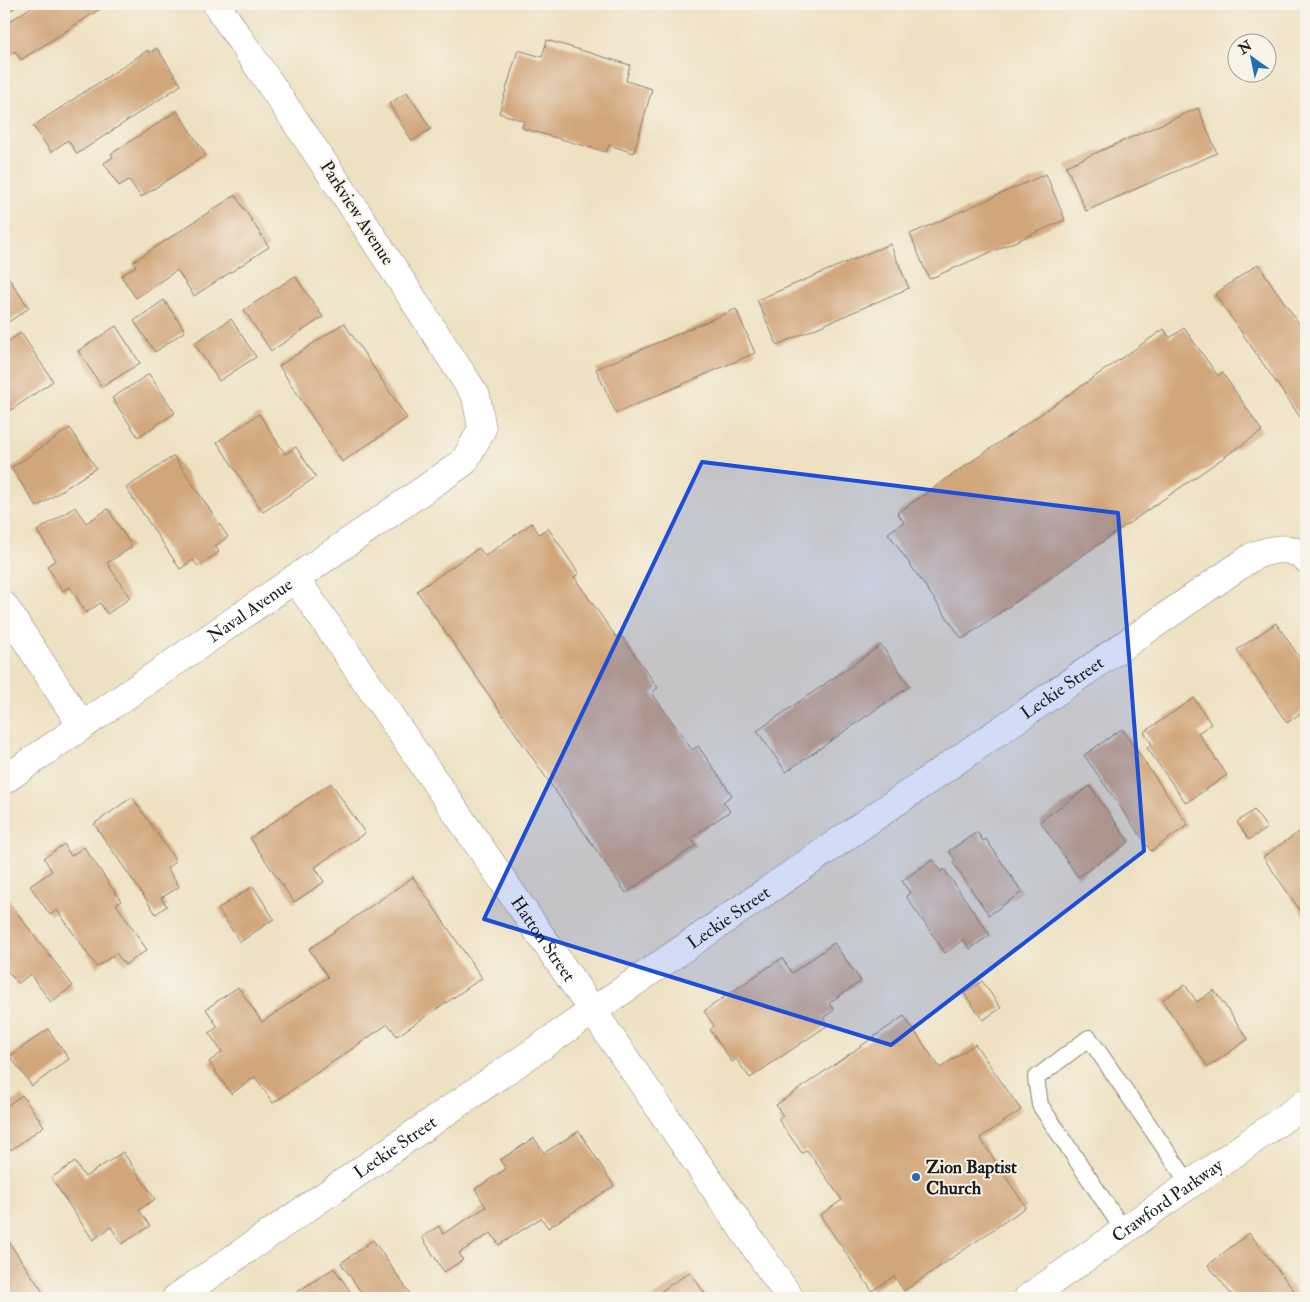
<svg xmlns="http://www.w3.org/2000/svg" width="1310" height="1302" font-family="'IM FELL Double Pica',serif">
  <rect width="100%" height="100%" fill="#f7f3e8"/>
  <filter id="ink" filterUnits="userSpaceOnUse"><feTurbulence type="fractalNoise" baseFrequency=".02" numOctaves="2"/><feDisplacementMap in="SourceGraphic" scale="10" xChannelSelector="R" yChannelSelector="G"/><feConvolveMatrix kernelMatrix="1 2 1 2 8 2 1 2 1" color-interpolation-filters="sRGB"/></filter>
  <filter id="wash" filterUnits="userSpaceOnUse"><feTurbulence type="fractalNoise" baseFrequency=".0096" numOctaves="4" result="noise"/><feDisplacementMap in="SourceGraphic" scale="20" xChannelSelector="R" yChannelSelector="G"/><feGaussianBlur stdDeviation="1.12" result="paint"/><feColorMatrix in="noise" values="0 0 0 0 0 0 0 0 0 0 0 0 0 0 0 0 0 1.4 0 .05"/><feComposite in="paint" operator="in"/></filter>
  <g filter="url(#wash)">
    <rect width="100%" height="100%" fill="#eee1c2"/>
    <g id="blocks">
      <!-- building -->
      <g fill="#d1a67a">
        <polygon points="4,4 20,4 4,15"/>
        <polygon points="36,4 101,4 103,7 21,60 15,51 4,59 4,25"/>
        <polygon points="547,40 630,65 626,81 652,89 634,153 609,145 606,152 522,128 524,121 499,113 518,50 542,57"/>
        <polygon points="157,48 181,85 77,154 68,140 51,152 33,126 148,50 150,53"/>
        <polygon points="407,92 431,129 412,141 389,104"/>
        <polygon points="1198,108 1217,153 1086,211 1066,166"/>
        <polygon points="177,111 206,155 141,197 129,180 119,186 104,163 113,157 111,154"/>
        <polygon points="1046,174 1065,220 929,279 910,234"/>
        <polygon points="235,195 269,247 194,296 177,270 136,298 121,276 136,266 133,262"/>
        <polygon points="890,244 909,288 777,345 757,300"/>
        <polygon points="1258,264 1306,334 1306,413 1300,417 1215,294"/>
        <polygon points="5,273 29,308 4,325 4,274"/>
        <polygon points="295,276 323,317 271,351 244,310"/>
        <polygon points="164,300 185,331 155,352 134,321"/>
        <polygon points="736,309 755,353 616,413 596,369"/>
        <polygon points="231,319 256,357 219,381 194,343"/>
        <polygon points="344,323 407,418 342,462 279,366"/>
        <polygon points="116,326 140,363 102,387 78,351"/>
        <polygon points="1184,328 1218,376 1222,372 1262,431 962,639 888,533 904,522 897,513 1164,329 1170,338"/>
        <polygon points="21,333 53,381 4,415 4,344"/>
        <polygon points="149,374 175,413 138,437 112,398"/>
        <polygon points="259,414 285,454 296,447 316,477 263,512 217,442"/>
        <polygon points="70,428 96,468 37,507 11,468"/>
        <polygon points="174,456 228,537 215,546 219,552 198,566 193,560 180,569 126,488"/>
        <polygon points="75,507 86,523 108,509 132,547 107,563 130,598 107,614 100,603 86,613 70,587 63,591 47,566 56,560 37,531"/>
        <polygon points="532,523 539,534 548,528 579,574 574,577 616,637 620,634 658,688 652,693 692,750 698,746 732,795 723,802 730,811 691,838 696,845 626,893 417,591 479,548 485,556"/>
        <polygon points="1276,623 1306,667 1306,709 1287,723 1237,650"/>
        <polygon points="881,645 910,686 786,772 757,731"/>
        <polygon points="1194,698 1211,724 1198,733 1227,775 1186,803 1147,748 1152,744 1144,732"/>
        <polygon points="1122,729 1188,825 1151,851 1084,755"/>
        <polygon points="331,783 365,833 315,867 324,882 294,902 250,838"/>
        <polygon points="1090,786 1129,842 1078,877 1040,821"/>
        <polygon points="132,797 176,861 167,868 179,887 161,898 167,906 156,914 94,824"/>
        <polygon points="1254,810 1267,828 1249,840 1237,822"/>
        <polygon points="1306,827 1306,919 1263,857"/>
        <polygon points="977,832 983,841 986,839 1022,892 989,915 953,863 955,860 949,851"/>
        <polygon points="64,844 71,856 84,847 121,901 116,904 147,950 125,965 116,953 97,967 57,910 50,915 30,886 52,871 44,858"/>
        <polygon points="932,860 941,872 944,869 990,935 970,949 963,940 945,953 906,896 910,893 902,881"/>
        <polygon points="413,877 482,978 397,1036 388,1024 273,1103 255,1077 231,1094 209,1062 222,1052 209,1033 218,1027 206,1009 238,987 262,1022 328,977 309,949"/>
        <polygon points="253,886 274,919 240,942 218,909"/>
        <polygon points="4,896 73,986 51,1002 30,974 18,984 4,966"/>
        <polygon points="834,943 861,981 829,1003 834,1010 823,1018 828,1025 750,1078 736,1059 732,1062 710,1030 714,1026 704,1011 782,958 792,973"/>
        <polygon points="982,981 1001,1008 983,1020 964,993"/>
        <polygon points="1185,985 1197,1002 1214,990 1248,1039 1208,1067 1162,1000"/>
        <polygon points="904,1016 940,1068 975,1044 1021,1110 980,1138 1026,1207 904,1291 894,1276 872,1291 820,1215 842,1200 807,1150 802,1153 778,1119 783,1116 776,1105"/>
        <polygon points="48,1029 69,1059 32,1086 10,1056"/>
        <polygon points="22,1095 44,1126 11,1150 4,1140 4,1108"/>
        <polygon points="579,1131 614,1186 548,1228 541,1218 499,1245 491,1233 459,1253 463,1260 444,1272 422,1237 439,1226 443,1234 486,1207 475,1189 506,1169 500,1160 534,1138 544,1153"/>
        <polygon points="123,1152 155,1199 139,1210 150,1226 122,1244 111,1227 93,1240 51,1178 75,1162 85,1177"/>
        <polygon points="1249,1233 1257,1243 1300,1298 1243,1298 1241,1295 1238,1298 1234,1298 1208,1265"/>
        <polygon points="6,1238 47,1298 4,1298 4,1239"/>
        <polygon points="373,1240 413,1298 365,1298 341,1263"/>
        <polygon points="334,1268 355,1298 301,1298 297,1292"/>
        <polygon points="690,1272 708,1298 651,1298"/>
      </g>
    </g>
  </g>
  <g filter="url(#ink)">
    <use href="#blocks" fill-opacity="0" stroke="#857e6f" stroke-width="1"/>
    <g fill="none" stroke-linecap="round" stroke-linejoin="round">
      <!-- lane casing -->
      <g stroke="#857e6f" stroke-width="18">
        <polyline id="lane" points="1124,1231 1040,1105 1036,1078 1089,1038 1190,1185"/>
      </g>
      <!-- street casing -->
      <g stroke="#857e6f" stroke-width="29">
        <g id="street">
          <path id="s1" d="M 295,578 L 790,1298"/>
          <polyline points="4,606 82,726"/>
          <path id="s2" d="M 4,780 L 464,462 L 482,429 L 476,396 L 346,196 L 216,4"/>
          <path id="s3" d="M 176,1298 L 1252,557 C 1269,549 1291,544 1306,559"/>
          <path id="s4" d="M 1028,1298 L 1306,1103"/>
        </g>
      </g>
      <!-- lane -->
      <use href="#lane" stroke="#fff" stroke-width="16"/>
      <!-- street -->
      <use href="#street" stroke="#fff" stroke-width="28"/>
    </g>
  </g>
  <!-- marked area -->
  <path fill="#1d4ed8" fill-opacity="0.2" stroke="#1d4ed8" stroke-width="4" stroke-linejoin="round" d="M 702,462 L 1118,513 L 1144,851 L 891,1045 L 484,919 Z"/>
  <!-- markers -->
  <circle fill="#1f6fb2" stroke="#f7f3e8" stroke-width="2" cx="916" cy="1177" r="5"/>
  <g text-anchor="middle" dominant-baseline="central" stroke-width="4" stroke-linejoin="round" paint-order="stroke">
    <!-- street labels -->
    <g font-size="18" fill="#1c1c1c" stroke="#f7f3e8">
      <text transform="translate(357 213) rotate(57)">Parkview Avenue</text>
      <text stroke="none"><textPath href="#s2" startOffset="299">Naval Avenue</textPath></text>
      <text stroke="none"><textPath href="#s3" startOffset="1076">Leckie Street</textPath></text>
      <text stroke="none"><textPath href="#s3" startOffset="671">Leckie Street</textPath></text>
      <text stroke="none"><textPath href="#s1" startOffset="438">Hatton Street</textPath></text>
      <text stroke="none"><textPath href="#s3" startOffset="266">Leckie Street</textPath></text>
      <text stroke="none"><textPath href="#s4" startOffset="170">Crawford Parkway</textPath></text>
    </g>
    <!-- poi labels -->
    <g font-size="18" font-weight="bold" fill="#1c1c1c" stroke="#f7f3e8" text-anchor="start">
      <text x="926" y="1167">Zion Baptist<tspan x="926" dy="21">Church</tspan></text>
    </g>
  </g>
  <!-- margin -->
  <rect width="1310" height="1302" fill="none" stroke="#f7f3e8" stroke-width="20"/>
  <!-- north arrow -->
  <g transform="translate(1252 58) rotate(327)"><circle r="24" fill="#f7f3e8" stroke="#9f9d96"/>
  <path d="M0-4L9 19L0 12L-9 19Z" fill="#1f6fb2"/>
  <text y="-8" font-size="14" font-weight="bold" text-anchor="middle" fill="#1c1c1c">N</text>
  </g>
</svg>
